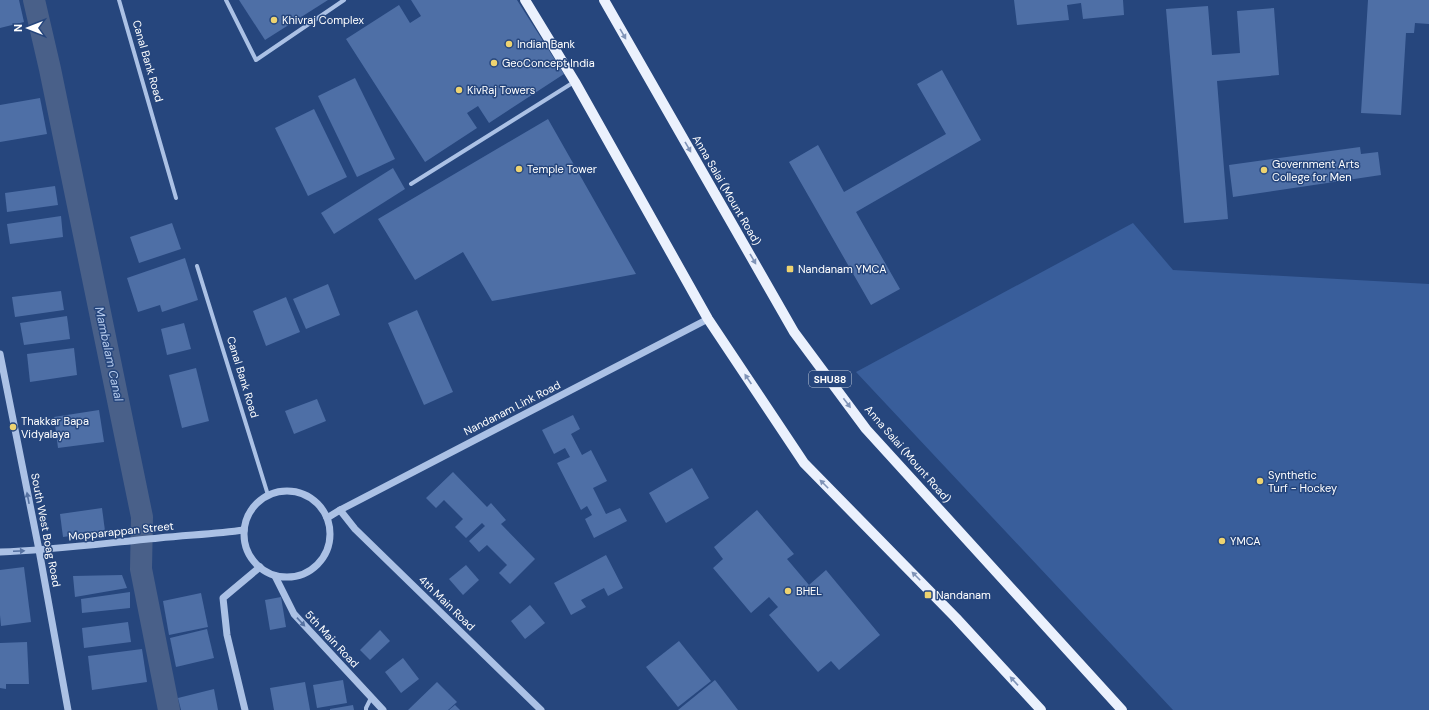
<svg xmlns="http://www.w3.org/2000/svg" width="1429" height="710" font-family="'DM Sans',sans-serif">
  <rect width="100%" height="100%" fill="#26467d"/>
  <!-- green -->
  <polygon fill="#395e9b" points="1133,223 1173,270 1429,284 1429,710 1173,710 856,372"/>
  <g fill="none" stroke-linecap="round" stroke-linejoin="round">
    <!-- canal -->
    <polyline stroke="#496089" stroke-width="22" points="34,0 50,69 142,517 141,569 169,710"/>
  </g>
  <!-- building -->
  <g fill="#4e6fa6">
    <polygon points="0,0 19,0 24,22 0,28"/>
    <polygon points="239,0 328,0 265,40"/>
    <polygon points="411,0 517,0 564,74 489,123 478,106 467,113 477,128 425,162 346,39 399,5 410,23 421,16"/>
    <polygon points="1014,0 1123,0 1124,15 1083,19 1081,3 1067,5 1069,20 1017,25"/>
    <polygon points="1368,0 1429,0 1429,24 1415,23 1414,33 1406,33 1401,115 1361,113"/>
    <polygon points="1208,6 1212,55 1240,53 1237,11 1274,8 1279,75 1217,81 1228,219 1184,223 1166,9"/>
    <polygon points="942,70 981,140 856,212 900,289 871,305 789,162 818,145 844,192 946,134 917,84"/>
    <polygon points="355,78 395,159 357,177 318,96"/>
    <polygon points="40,98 47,134 0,142 0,105"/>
    <polygon points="314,109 347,177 308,196 275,128"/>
    <polygon points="548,119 636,274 492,301 463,252 415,280 378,219"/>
    <polygon points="1360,147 1361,154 1378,152 1381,175 1233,197 1229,165"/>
    <polygon points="393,168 405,189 334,234 321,213"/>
    <polygon points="55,186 58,205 7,212 5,193"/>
    <polygon points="61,216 63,237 10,244 7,224"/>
    <polygon points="172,223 181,249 139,263 130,237"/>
    <polygon points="185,258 198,300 162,312 160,305 138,312 127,278"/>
    <polygon points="328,284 340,315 306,329 293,299"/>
    <polygon points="61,291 64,310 15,317 12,297"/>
    <polygon points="286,297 300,332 266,346 253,311"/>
    <polygon points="417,310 453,392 424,405 388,323"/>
    <polygon points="67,316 70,339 24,345 20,323"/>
    <polygon points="184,323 191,349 167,355 161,329"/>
    <polygon points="74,348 77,375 30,382 27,354"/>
    <polygon points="196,368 209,421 182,428 169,375"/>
    <polygon points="317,399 326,421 294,434 285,411"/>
    <polygon points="99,410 104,442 58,448 54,417"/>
    <polygon points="573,415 580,429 571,434 582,455 591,450 607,481 593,488 606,514 620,508 627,521 594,538 585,519 592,515 587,506 581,510 557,463 570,457 565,448 554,454 542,430"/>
    <polygon points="692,468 709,498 666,523 649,493"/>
    <polygon points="453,472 487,507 491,503 506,520 501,524 535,559 510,584 499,573 507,565 487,545 479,552 469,541 485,526 482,523 466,538 455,527 463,519 444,500 436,508 426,498"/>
    <polygon points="102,508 105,531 63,537 60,514"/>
    <polygon points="757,510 794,554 787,559 809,585 826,570 880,635 839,670 831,661 818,672 769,615 778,607 769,597 751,613 713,568 723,559 714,547"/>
    <polygon points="606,555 623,588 608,596 604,588 581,600 586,607 571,615 554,583"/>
    <polygon points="466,565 479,580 463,595 449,579"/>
    <polygon points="24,567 31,622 1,626 0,615 0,570"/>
    <polygon points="122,575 127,588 75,597 73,576"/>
    <polygon points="130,592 130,608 82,613 81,599"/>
    <polygon points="201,593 208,627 169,635 163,601"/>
    <polygon points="281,597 286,627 270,630 265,600"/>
    <polygon points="530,605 545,623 525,639 511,621"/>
    <polygon points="128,622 131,642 84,648 82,628"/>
    <polygon points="207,629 214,658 176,667 170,638"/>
    <polygon points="380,630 390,641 370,660 360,650"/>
    <polygon points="679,641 711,681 678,707 646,667"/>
    <polygon points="27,642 29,684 6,684 6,689 0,688 0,643"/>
    <polygon points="142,649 147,682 92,690 88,656"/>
    <polygon points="403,658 419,679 401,693 385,672"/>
    <polygon points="343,680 347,703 317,708 313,685"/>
    <polygon points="715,680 738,710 678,710"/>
    <polygon points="305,682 310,710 274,710 270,688"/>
    <polygon points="437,682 457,702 448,710 408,710"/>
    <polygon points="214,689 218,710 181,710 178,698"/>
    <polygon points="353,705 354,710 330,710 330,709"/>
    <polygon points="455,705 460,710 449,710"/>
  </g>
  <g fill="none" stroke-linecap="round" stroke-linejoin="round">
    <!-- minor -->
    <g stroke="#abc1e5" stroke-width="4">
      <polyline points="119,0 176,198"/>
      <polyline points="226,0 256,60 344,0"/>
      <polyline points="411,184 574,82"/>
      <polyline points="197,266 268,495"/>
      <polyline points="366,710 366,708 371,698"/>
    </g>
    <!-- tertiary -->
    <g stroke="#abc1e5" stroke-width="7">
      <polyline points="0,354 39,550 68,710"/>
      <circle cx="287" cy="534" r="43"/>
      <polyline points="340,510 355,529 541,710"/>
      <polyline points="327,518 340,510 708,319"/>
      <path d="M 0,552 C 53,550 106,543 159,538 C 187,535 216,534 244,530"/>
      <polyline points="275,576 294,614 383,710"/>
      <polyline points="245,710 227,635 223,598 260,567"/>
    </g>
    <!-- primary -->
    <g stroke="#ebf1fd" stroke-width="10">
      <polyline points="525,0 575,82 708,319 804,463 956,618 1041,710"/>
      <polyline points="604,0 794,332 866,429 1122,710"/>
    </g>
  </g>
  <!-- one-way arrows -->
  <defs><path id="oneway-solid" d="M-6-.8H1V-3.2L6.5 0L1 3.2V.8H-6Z"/></defs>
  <g fill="#7f93b7">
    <use href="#oneway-solid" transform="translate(623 34) rotate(60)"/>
    <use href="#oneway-solid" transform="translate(688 147) rotate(60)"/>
    <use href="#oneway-solid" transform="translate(753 259) rotate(60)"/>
    <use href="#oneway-solid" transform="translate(748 379) rotate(-124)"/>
    <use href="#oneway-solid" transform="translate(847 403) rotate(53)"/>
    <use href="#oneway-solid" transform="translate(824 484) rotate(-135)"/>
    <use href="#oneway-solid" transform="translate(916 576) rotate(-135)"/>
    <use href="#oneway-solid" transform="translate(1014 681) rotate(-133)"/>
  </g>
  <g fill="#5571a1">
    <use href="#oneway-solid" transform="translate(28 498) rotate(-101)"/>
    <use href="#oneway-solid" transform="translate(19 551) rotate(-3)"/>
    <use href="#oneway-solid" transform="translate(301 622) rotate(47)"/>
  </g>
  <!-- markers -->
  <g fill="#eed370" stroke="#26467d" stroke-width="1.5">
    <circle cx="274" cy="20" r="4"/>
    <circle cx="509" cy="44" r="4"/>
    <circle cx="494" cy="63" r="4"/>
    <circle cx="459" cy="90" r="4"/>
    <circle cx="519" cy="169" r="4"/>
    <circle cx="1264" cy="170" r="4"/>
    <rect x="786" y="265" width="8" height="8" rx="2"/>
    <circle cx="13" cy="427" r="4"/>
    <circle cx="1260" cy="481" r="4"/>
    <circle cx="1222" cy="541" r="4"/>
    <circle cx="788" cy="591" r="4"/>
    <rect x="924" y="591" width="8" height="8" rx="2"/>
  </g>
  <g text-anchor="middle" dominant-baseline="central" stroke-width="3" stroke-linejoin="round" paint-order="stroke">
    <!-- shield labels -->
    <rect fill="#26467d" stroke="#bec8d8" stroke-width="1" x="809" y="371" width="42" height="16" rx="3"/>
    <g font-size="10" font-weight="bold" fill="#fff">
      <text x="830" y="379">SHU88</text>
    </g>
    <!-- poi labels -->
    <g font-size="11" fill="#fff" stroke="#26467d" text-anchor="start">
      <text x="282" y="20">Khivraj Complex</text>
      <text x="517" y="44">Indian Bank</text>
      <text x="502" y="63">GeoConcept India</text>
      <text x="467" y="90">KivRaj Towers</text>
      <text x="1272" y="164">Government Arts<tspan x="1272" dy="13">College for Men</tspan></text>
      <text x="527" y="169">Temple Tower</text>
      <text x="798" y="269">Nandanam YMCA</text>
      <text x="21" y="421">Thakkar Bapa<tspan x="21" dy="13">Vidyalaya</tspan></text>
      <text x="1268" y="475">Synthetic<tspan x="1268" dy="13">Turf - Hockey</tspan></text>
      <text x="1230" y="541">YMCA</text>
      <text x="796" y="591">BHEL</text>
      <text x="936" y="595">Nandanam</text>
    </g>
    <!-- street labels -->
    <g font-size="11" fill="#fff" stroke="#26467d">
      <text transform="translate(148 61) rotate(74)">Canal Bank Road</text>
      <text transform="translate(727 190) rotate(60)">Anna Salai (Mount Road)</text>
      <text transform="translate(243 377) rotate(73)">Canal Bank Road</text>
      <text transform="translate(512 408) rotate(-27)">Nandanam Link Road</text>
      <text transform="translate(908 454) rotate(49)">Anna Salai (Mount Road)</text>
      <text transform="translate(46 530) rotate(79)">South West Boag Road</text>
      <text transform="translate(121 531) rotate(-6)">Mopparappan Street</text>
      <text transform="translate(447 603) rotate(44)">4th Main Road</text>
      <text transform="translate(332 639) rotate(47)">5th Main Road</text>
    </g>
    <!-- water labels -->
    <g font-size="12" font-style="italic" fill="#b6cbed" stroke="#26467d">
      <text transform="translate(109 354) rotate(78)">Mambalam Canal</text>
    </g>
  </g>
  <!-- north arrow -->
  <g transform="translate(28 28) rotate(270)" stroke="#26467d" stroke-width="3" paint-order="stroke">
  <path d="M0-3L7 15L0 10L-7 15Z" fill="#ffffff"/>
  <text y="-6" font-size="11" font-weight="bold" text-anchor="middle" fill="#ffffff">N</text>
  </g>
</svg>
